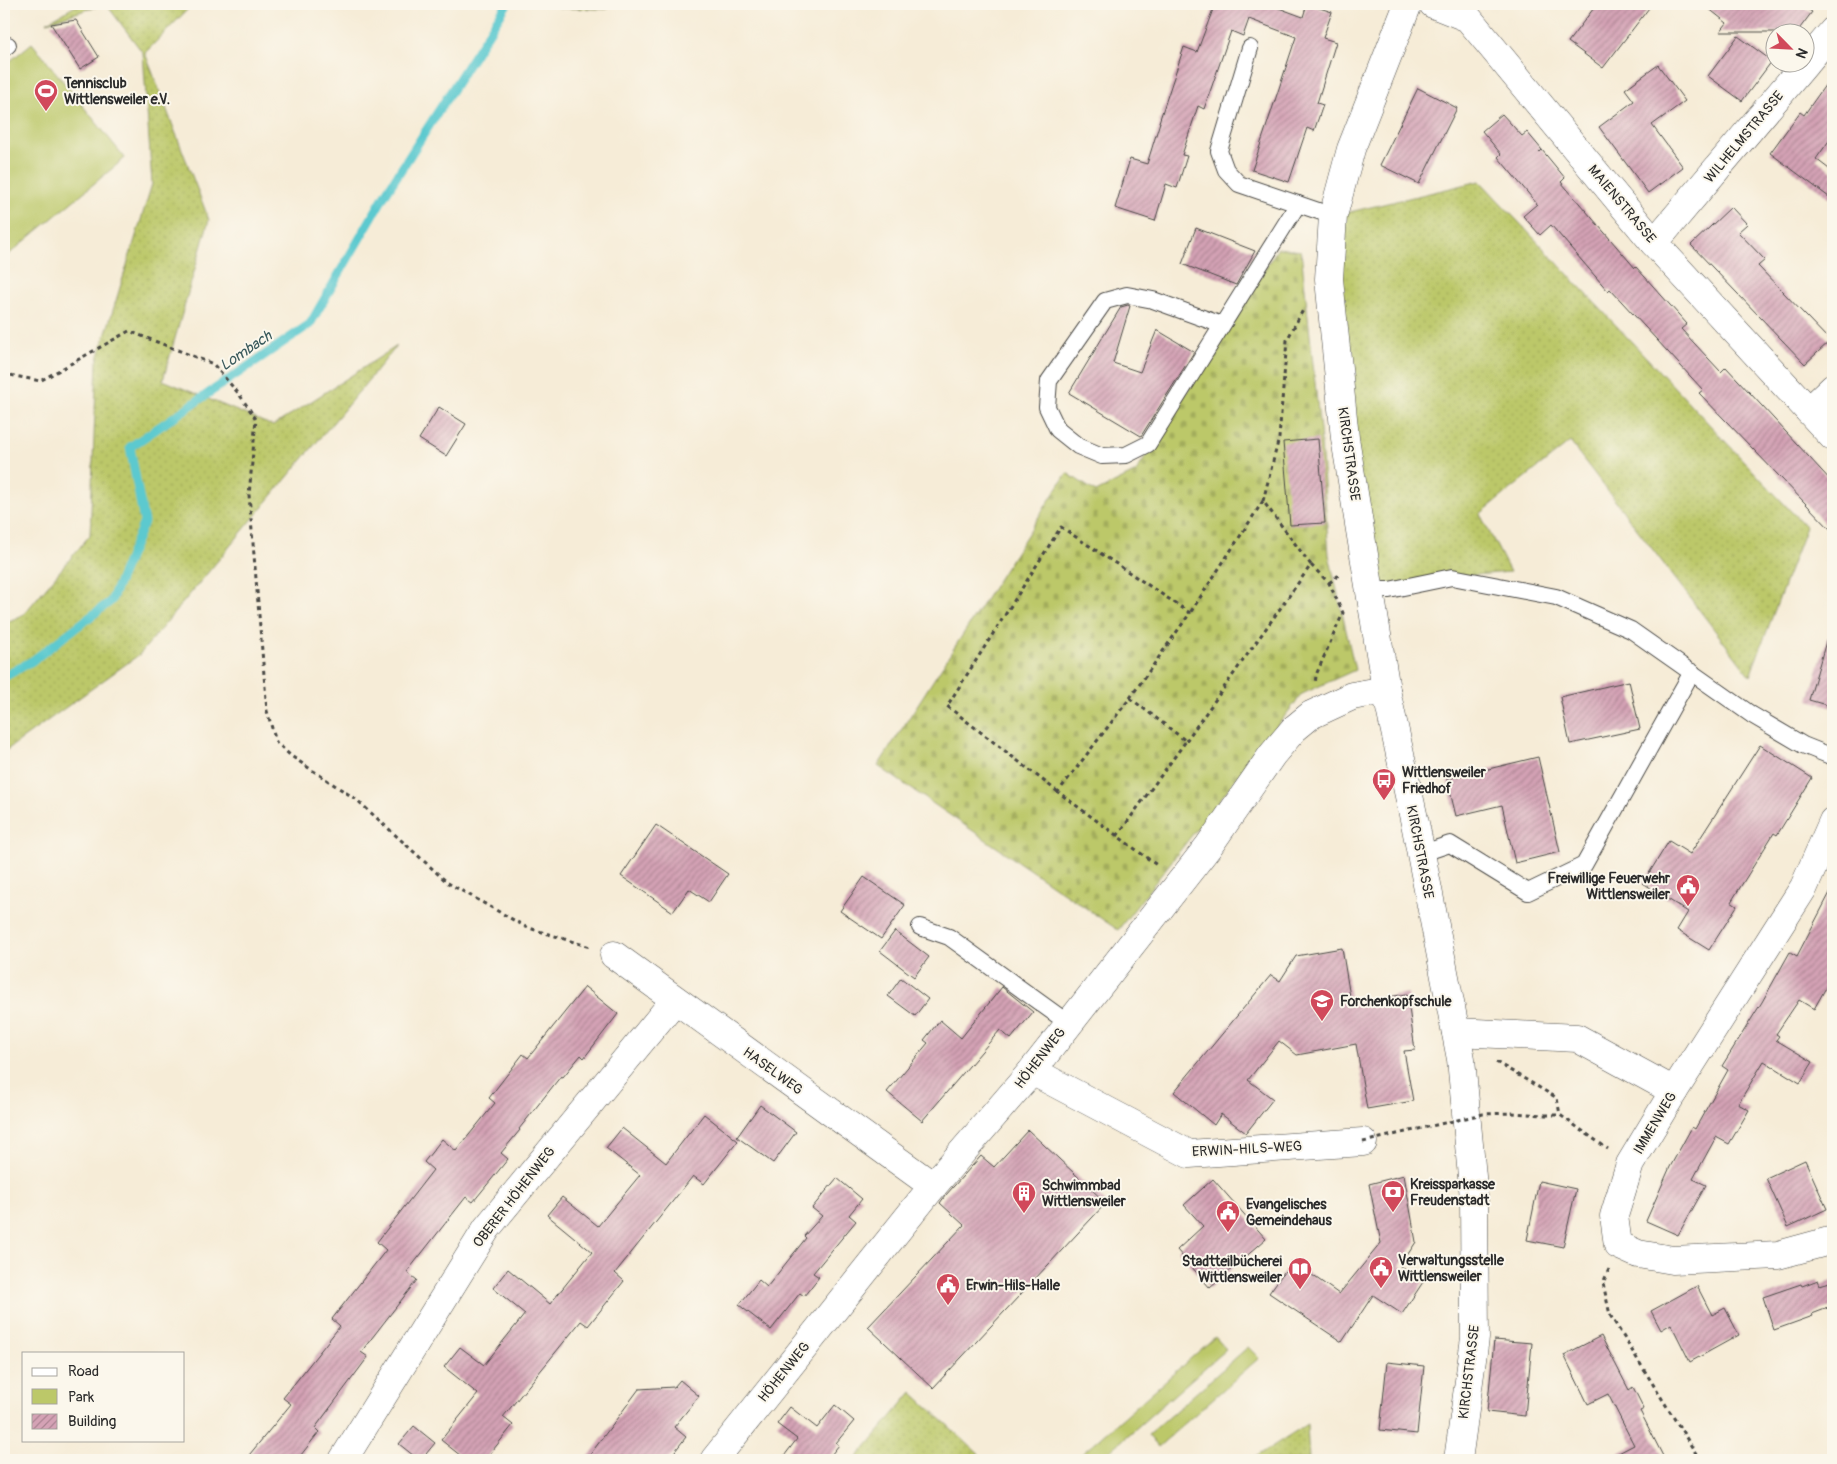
<svg xmlns="http://www.w3.org/2000/svg" width="1837" height="1464" font-family="Pangolin,sans-serif">
  <defs>
    <pattern id="grass-dots" width="8" height="8" patternUnits="userSpaceOnUse" patternTransform="scale(1.25)"><rect width="8" height="8" fill="#bcc869"/><path d="M2 2h.1M6 6h.1" fill="none" stroke="#a2ac5b" stroke-width="1.8" stroke-linecap="round"/></pattern>
    <pattern id="cemetery-stones" width="16" height="16" patternUnits="userSpaceOnUse" patternTransform="scale(1.25)"><rect width="16" height="16" fill="#bcc869"/><path d="M2 7V4a2 2 0 0 1 4 0v3zM10 15v-3a2 2 0 0 1 4 0v3z" fill="#a2ac5b"/></pattern>
    <pattern id="building-hatch" width="6" height="6" patternUnits="userSpaceOnUse" patternTransform="scale(1.25)"><rect width="6" height="6" fill="#d4a2b5"/><path d="M-1 1l2-2M0 6l6-6M5 7l2-2" fill="none" stroke="#ac8493"/></pattern>
  </defs>
  <rect width="100%" height="100%" fill="#fbf7ec"/>
  <filter id="ink" filterUnits="userSpaceOnUse"><feTurbulence type="fractalNoise" baseFrequency=".02" numOctaves="2"/><feDisplacementMap in="SourceGraphic" scale="10" xChannelSelector="R" yChannelSelector="G"/><feConvolveMatrix kernelMatrix="1 2 1 2 8 2 1 2 1" color-interpolation-filters="sRGB"/></filter>
  <filter id="wash" filterUnits="userSpaceOnUse"><feTurbulence type="fractalNoise" baseFrequency=".0096" numOctaves="4" result="noise"/><feDisplacementMap in="SourceGraphic" scale="20" xChannelSelector="R" yChannelSelector="G"/><feGaussianBlur stdDeviation="1.12" result="paint"/><feColorMatrix in="noise" values="0 0 0 0 0 0 0 0 0 0 0 0 0 0 0 0 0 1.4 0 .05"/><feComposite in="paint" operator="in"/></filter>
  <g filter="url(#wash)">
    <rect width="100%" height="100%" fill="#f6ecd7"/>
    <!-- grass -->
    <g fill="url(#grass-dots)" stroke="#747a4a">
      <polygon points="80,4 105,4 47,22 79,4"/>
      <polygon points="106,4 193,4 145,53 209,220 163,380 273,426 397,346 140,654 4,752 4,623 23,615 90,535 97,362 152,184 143,53"/>
      <polygon points="562,4 612,4 607,9 560,8"/>
      <polygon points="1480,181 1806,527 1750,676 1570,442 1480,514 1510,572 1452,577 1369,590 1333,216"/>
      <polygon points="912,1392 985,1460 855,1460"/>
      <polygon points="1307,1424 1309,1460 1251,1460"/>
    </g>
    <!-- cemetery -->
    <polygon fill="url(#cemetery-stones)" stroke="#747a4a" points="1278,248 1301,251 1320,430 1329,555 1355,670 1302,694 1118,930 878,766 1067,473 1096,492 1136,472"/>
    <!-- green -->
    <g fill="#bcc869" stroke="#747a4a">
      <polygon points="32,43 125,158 8,255 4,250 4,66"/>
      <polygon points="1215,1337 1226,1349 1100,1460 1075,1460"/>
      <polygon points="1248,1347 1259,1358 1158,1447 1148,1435"/>
    </g>
    <g fill="none" stroke-linecap="round" stroke-linejoin="round">
      <!-- stream -->
      <polyline stroke="#5cc9cf" stroke-width="9" points="4,677 32,661 111,601 144,522 130,447 310,324 386,193 507,4"/>
    </g>
    <g id="blocks">
      <!-- building -->
      <g fill="url(#building-hatch)">
        <polygon points="1215,4 1268,4 1303,17 1307,4 1332,12 1323,38 1336,42 1317,103 1323,105 1314,131 1307,128 1289,182 1252,170 1296,37 1249,19 1243,36 1231,31 1204,109 1198,106 1182,155 1187,156 1177,188 1166,184 1155,221 1115,208 1130,159 1147,164 1160,122 1159,122 1184,47 1197,52"/>
        <polygon points="1597,4 1652,4 1603,68 1568,42"/>
        <polygon points="1703,4 1800,4 1812,12 1797,32 1720,32 1727,23"/>
        <polygon points="76,20 99,57 80,69 51,24"/>
        <polygon points="1738,36 1772,61 1742,101 1708,76"/>
        <polygon points="1658,65 1685,101 1652,125 1683,167 1648,193 1599,127 1634,101 1625,89"/>
        <polygon points="1833,74 1833,135 1816,159 1833,172 1833,200 1770,153 1800,112 1804,115"/>
        <polygon points="1418,88 1457,108 1419,184 1380,165"/>
        <polygon points="1502,114 1522,136 1527,132 1542,150 1539,153 1542,150 1565,178 1561,182 1635,268 1636,267 1687,324 1681,329 1721,372 1726,367 1833,483 1833,532 1699,393 1703,390 1610,289 1608,291 1551,225 1540,235 1523,216 1537,204 1498,157 1501,154 1482,131"/>
        <polygon points="1731,207 1747,224 1738,232 1765,260 1758,266 1830,341 1805,364 1691,245"/>
        <polygon points="1196,228 1255,251 1236,285 1182,264"/>
        <polygon points="1128,305 1130,306 1113,363 1140,372 1157,330 1194,352 1141,436 1069,393 1121,307"/>
        <polygon points="439,407 466,424 446,456 419,439"/>
        <polygon points="1318,439 1325,523 1290,525 1283,442"/>
        <polygon points="1827,638 1833,639 1833,707 1809,700"/>
        <polygon points="1629,681 1640,729 1570,744 1560,697"/>
        <polygon points="1760,745 1812,778 1777,835 1774,833 1731,902 1737,906 1709,950 1677,930 1688,912 1643,883 1669,841 1690,854"/>
        <polygon points="1538,757 1560,852 1515,863 1502,805 1456,816 1447,779"/>
        <polygon points="656,825 728,874 709,902 689,889 673,912 621,876"/>
        <polygon points="864,877 905,905 881,939 840,911"/>
        <polygon points="1833,887 1833,975 1814,1009 1799,1000 1776,1034 1779,1036 1776,1040 1813,1062 1800,1083 1764,1061 1738,1104 1749,1110 1729,1144 1716,1137 1693,1179 1706,1185 1678,1235 1646,1221 1670,1167 1692,1127 1695,1129 1728,1070 1722,1066 1762,1002 1790,952 1797,956"/>
        <polygon points="895,931 929,957 914,977 880,951"/>
        <polygon points="1342,948 1351,1003 1407,994 1415,1050 1404,1051 1413,1101 1367,1109 1356,1044 1297,1055 1279,1041 1248,1080 1273,1099 1246,1133 1221,1114 1214,1125 1174,1092 1271,975 1280,981 1296,956"/>
        <polygon points="901,978 928,999 915,1016 888,996"/>
        <polygon points="585,987 618,1014 584,1058 581,1055 563,1077 561,1076 519,1129 520,1130 501,1153 508,1159 491,1180 473,1202 466,1197 407,1272 417,1280 361,1352 368,1357 315,1428 319,1432 297,1460 245,1460 291,1404 283,1398 340,1326 332,1319 386,1250 377,1242 433,1170 424,1162 442,1139 456,1151 495,1103 489,1098 523,1054 528,1058"/>
        <polygon points="1002,987 1033,1012 1011,1039 1000,1030 922,1121 887,1092 928,1043 924,1040 940,1020 961,1038"/>
        <polygon points="760,1105 796,1132 773,1163 737,1137"/>
        <polygon points="704,1114 738,1141 704,1184 693,1176 615,1273 624,1281 588,1326 581,1321 503,1417 513,1425 485,1460 466,1460 441,1440 478,1394 444,1367 460,1347 484,1365 525,1314 493,1288 508,1269 550,1304 592,1252 547,1215 562,1197 598,1226 640,1175 606,1148 622,1128 666,1163"/>
        <polygon points="1028,1130 1106,1203 933,1388 868,1327 964,1225 940,1203 945,1196 981,1156 994,1167"/>
        <polygon points="1805,1160 1827,1209 1788,1227 1766,1178"/>
        <polygon points="1404,1175 1416,1242 1400,1266 1423,1282 1402,1314 1373,1295 1342,1342 1269,1293 1292,1261 1339,1294 1381,1243 1369,1184"/>
        <polygon points="837,1178 862,1199 849,1215 856,1221 813,1273 819,1277 804,1296 800,1293 771,1330 739,1305 759,1280 767,1287 806,1238 804,1236 822,1216 812,1208"/>
        <polygon points="1213,1179 1266,1239 1210,1288 1177,1250 1203,1226 1184,1205"/>
        <polygon points="1539,1181 1576,1189 1563,1247 1527,1240"/>
        <polygon points="1818,1280 1820,1285 1833,1281 1833,1306 1812,1314 1813,1316 1774,1330 1763,1297 1801,1284 1802,1286"/>
        <polygon points="1697,1286 1712,1315 1725,1308 1739,1335 1690,1362 1671,1324 1661,1330 1651,1311"/>
        <polygon points="1601,1336 1629,1390 1633,1387 1644,1409 1640,1411 1665,1460 1605,1460 1634,1445 1608,1394 1588,1404 1564,1355"/>
        <polygon points="1494,1340 1532,1343 1525,1416 1487,1412"/>
        <polygon points="1387,1362 1424,1366 1417,1434 1380,1430"/>
        <polygon points="680,1380 699,1396 674,1427 686,1437 668,1460 586,1460 639,1389 674,1387"/>
        <polygon points="835,1405 854,1421 836,1443 839,1445 827,1460 781,1460 797,1439 777,1424 790,1407 817,1428"/>
        <polygon points="414,1426 435,1443 421,1460 419,1460 399,1444"/>
      </g>
    </g>
  </g>
  <g filter="url(#ink)">
    <use href="#blocks" fill-opacity="0" stroke="#494845" stroke-width="1"/>
    <g fill="none" stroke-linecap="round" stroke-linejoin="round">
      <!-- service casing -->
      <g stroke="#494845" stroke-width="18">
        <g id="service">
          <polyline points="4,48 8,45"/>
          <polyline points="1250,48 1219,151 1226,170 1239,184 1333,216"/>
          <polyline points="1222,325 1153,300 1127,295 1105,301 1049,381 1047,407 1058,430 1078,446 1102,456 1126,455 1148,444 1298,204"/>
          <polyline points="1369,590 1389,590 1452,577 1556,597 1631,630 1752,715 1803,745 1833,757"/>
          <polyline points="1420,854 1450,844 1528,892 1584,865 1692,672"/>
          <polyline points="920,927 949,937 1068,1023"/>
        </g>
      </g>
      <!-- minor casing -->
      <g stroke="#494845" stroke-width="29">
        <g id="minor">
          <polyline points="1433,4 1468,18 1654,243 1833,437"/>
          <polyline points="1654,243 1833,31"/>
          <polyline points="1809,411 1833,388"/>
          <polyline points="1833,821 1804,887 1674,1091 1630,1164 1614,1216 1618,1245 1638,1254 1673,1260 1778,1255 1833,1240"/>
          <polyline points="614,955 933,1186"/>
          <polyline points="1456,1032 1577,1038 1674,1091"/>
          <polyline points="1032,1071 1189,1154 1363,1142"/>
          <polyline points="343,1460 487,1228 675,1000"/>
          <polyline points="714,1460 933,1186 1032,1071 1208,847 1272,755 1294,729 1311,715 1352,696 1386,690"/>
        </g>
      </g>
      <!-- tertiary casing -->
      <g stroke="#494845" stroke-width="29">
        <polyline id="tertiary" points="1408,4 1351,149 1333,216 1329,279 1345,438 1386,690 1416,828 1461,1059 1474,1198 1475,1338 1458,1460"/>
      </g>
      <!-- path -->
      <g stroke="#494845" stroke-width="3" stroke-dasharray="4 4" stroke-linecap="butt">
        <polyline points="4,372 5,374 40,381 129,331 213,364 239,394 256,419 249,495 267,711 276,742 291,756 357,800 448,883 526,927 590,947"/>
        <polyline points="1263,501 1279,438 1287,340 1303,310"/>
        <polyline points="1311,565 1329,583 1343,613 1316,675 1315,684"/>
        <polyline points="1329,583 1340,574"/>
        <polyline points="1186,741 1311,565 1263,501 1190,613"/>
        <polyline points="1058,792 947,706 1061,527 1190,613 1130,698"/>
        <polyline points="1117,836 1186,741 1130,698 1058,792 1158,866"/>
        <polyline points="1496,1062 1557,1098 1560,1115"/>
        <polyline points="1545,1115 1560,1115 1608,1149"/>
        <polyline points="1609,1269 1603,1283 1610,1315 1700,1460"/>
      </g>
      <!-- service -->
      <use href="#service" stroke="#fff" stroke-width="16"/>
      <!-- minor -->
      <use href="#minor" stroke="#fff" stroke-width="28"/>
      <!-- tertiary -->
      <use href="#tertiary" stroke="#fff" stroke-width="28"/>
      <!-- path-bridge -->
      <polyline stroke="#494845" stroke-width="3" stroke-dasharray="4 4" stroke-linecap="butt" points="1363,1142 1483,1114 1512,1113 1545,1115"/>
    </g>
  </g>
  <!-- icons -->
  <defs>
    <g id="stadium-pin" transform="scale(1.25)"><path d="M0 17L-7.5 6A9.5 9.5 0 1 1 7.5 6Z" fill="#d1495b" stroke="#fbf7ec"/><path d="M0-5a6.5 5 0 1 0 0 10a6.5 5 0 1 0 0-10ZM-3.5-1.8h7v3.6h-7Z" fill="#fff"/></g>
    <g id="bus-pin" transform="scale(1.25)"><path d="M0 17L-7.5 6A9.5 9.5 0 1 1 7.5 6Z" fill="#d1495b" stroke="#fbf7ec"/><path d="M-5-6H5V4H4V6H2V4H-2V6H-4V4H-5ZM-3.5-4V0h7V-4ZM-3.5 1.2v1.5H-2V1.2ZM2 1.2v1.5H3.5V1.2Z" fill="#fff"/></g>
    <g id="civic-pin" transform="scale(1.25)"><path d="M0 17L-7.5 6A9.5 9.5 0 1 1 7.5 6Z" fill="#d1495b" stroke="#fbf7ec"/><path d="M-.6-6.5H3V-4.5H.6V-3L4-1V1h2V6H-6V1h2V-1L-.6-3ZM-1.2 2.5V6h2.4V2.5Z" fill="#fff"/></g>
    <g id="school-pin" transform="scale(1.25)"><path d="M0 17L-7.5 6A9.5 9.5 0 1 1 7.5 6Z" fill="#d1495b" stroke="#fbf7ec"/><path d="M0-5L7-2L0 1L-7-2ZM-4 1L0 2.5L4 1V4Q0 6-4 4Z" fill="#fff"/></g>
    <g id="bank-pin" transform="scale(1.25)"><path d="M0 17L-7.5 6A9.5 9.5 0 1 1 7.5 6Z" fill="#d1495b" stroke="#fbf7ec"/><path d="M-6-4H6V4H-6ZM0-2.3a2.3 2.3 0 1 0 0 4.6a2.3 2.3 0 1 0 0-4.6Z" fill="#fff"/></g>
    <g id="building-pin" transform="scale(1.25)"><path d="M0 17L-7.5 6A9.5 9.5 0 1 1 7.5 6Z" fill="#d1495b" stroke="#fbf7ec"/><path d="M-4-6H4V6H1V3H-1V6H-4ZM-2.5-4.3h1.7v1.8h-1.7ZM.8-4.3h1.7v1.8H.8ZM-2.5-1h1.7V.8h-1.7ZM.8-1h1.7V.8H.8Z" fill="#fff"/></g>
    <g id="library-pin" transform="scale(1.25)"><path d="M0 17L-7.5 6A9.5 9.5 0 1 1 7.5 6Z" fill="#d1495b" stroke="#fbf7ec"/><path d="M-6-4Q-3-5.5-.7-3.5V5Q-3 3-6 4ZM6-4Q3-5.5 .7-3.5V5Q3 3 6 4Z" fill="#fff"/></g>
  </defs>
  <g fill-rule="evenodd">
    <use href="#stadium-pin" x="46" y="91"/>
    <use href="#bus-pin" x="1384" y="780"/>
    <use href="#civic-pin" x="1688" y="886"/>
    <use href="#school-pin" x="1322" y="1001"/>
    <use href="#bank-pin" x="1393" y="1192"/>
    <use href="#building-pin" x="1024" y="1193"/>
    <use href="#civic-pin" x="1228" y="1212"/>
    <use href="#civic-pin" x="1381" y="1268"/>
    <use href="#library-pin" x="1300" y="1269"/>
    <use href="#civic-pin" x="948" y="1285"/>
  </g>
  <g text-anchor="middle" dominant-baseline="central" stroke-width="4" stroke-linejoin="round" paint-order="stroke">
    <!-- poi labels -->
    <g font-size="14" font-weight="bold" fill="#2b2b2b" stroke="#fbf7ec" text-anchor="start">
      <text x="64" y="83">Tennisclub<tspan x="64" dy="16">Wittlensweiler e.V.</tspan></text>
      <text x="1402" y="772">Wittlensweiler<tspan x="1402" dy="16">Friedhof</tspan></text>
      <text x="1670" y="878" text-anchor="end">Freiwillige Feuerwehr<tspan x="1670" dy="16">Wittlensweiler</tspan></text>
      <text x="1340" y="1001">Forchenkopfschule</text>
      <text x="1410" y="1184">Kreissparkasse<tspan x="1410" dy="16">Freudenstadt</tspan></text>
      <text x="1042" y="1185">Schwimmbad<tspan x="1042" dy="16">Wittlensweiler</tspan></text>
      <text x="1246" y="1204">Evangelisches<tspan x="1246" dy="16">Gemeindehaus</tspan></text>
      <text x="1398" y="1260">Verwaltungsstelle<tspan x="1398" dy="16">Wittlensweiler</tspan></text>
      <text x="1282" y="1261" text-anchor="end">Stadtteilbücherei<tspan x="1282" dy="16">Wittlensweiler</tspan></text>
      <text x="966" y="1285">Erwin-Hils-Halle</text>
    </g>
    <!-- street labels -->
    <g font-size="14" fill="#2b2b2b" stroke="#fbf7ec">
      <text transform="translate(1744 137) rotate(-50)">WILHELMSTRASSE</text>
      <text transform="translate(1622 204) rotate(50)">MAIENSTRASSE</text>
      <text transform="translate(1349 454) rotate(82)">KIRCHSTRASSE</text>
      <text transform="translate(1420 852) rotate(79)">KIRCHSTRASSE</text>
      <text transform="translate(1040 1058) rotate(-52)">HÖHENWEG</text>
      <text transform="translate(773 1071) rotate(36)">HASELWEG</text>
      <text transform="translate(1655 1123) rotate(-59)">IMMENWEG</text>
      <text transform="translate(1247 1149) rotate(-3)">ERWIN-HILS-WEG</text>
      <text transform="translate(514 1197) rotate(-52)">OBERER HÖHENWEG</text>
      <text transform="translate(784 1372) rotate(-51)">HÖHENWEG</text>
      <text transform="translate(1469 1372) rotate(-83)">KIRCHSTRASSE</text>
    </g>
    <!-- water labels -->
    <g font-size="15" font-style="italic" fill="#3a5a5c" stroke="#fbf7ec">
      <text transform="translate(246 351) rotate(-34)">Lombach</text>
    </g>
  </g>
  <!-- margin -->
  <rect width="1837" height="1464" fill="none" stroke="#fbf7ec" stroke-width="20"/>
  <!-- legend -->
  <rect x="22" y="1352" width="162" height="90" fill="#fbf7ec" stroke="#a8a59f"/>
  <rect x="32" y="1368" width="25" height="8" fill="#ffffff" stroke="#a8a59f"/>
  <text x="68" y="1376" font-size="15" fill="#2b2b2b">Road</text>
  <rect x="32" y="1389" width="25" height="15" fill="#bcc869" stroke="#a8a59f"/>
  <text x="68" y="1402" font-size="15" fill="#2b2b2b">Park</text>
  <rect x="32" y="1414" width="25" height="15" fill="url(#building-hatch)" stroke="#a8a59f"/>
  <text x="68" y="1426" font-size="15" fill="#2b2b2b">Building</text>
  <!-- north arrow -->
  <g transform="translate(1790 48) rotate(114)"><circle r="24" fill="#fbf7ec" stroke="#a8a59f"/>
  <path d="M0-4L9 19L0 12L-9 19Z" fill="#d1495b"/>
  <text y="-8" font-size="14" font-weight="bold" text-anchor="middle" fill="#2b2b2b">N</text>
  </g>
</svg>
